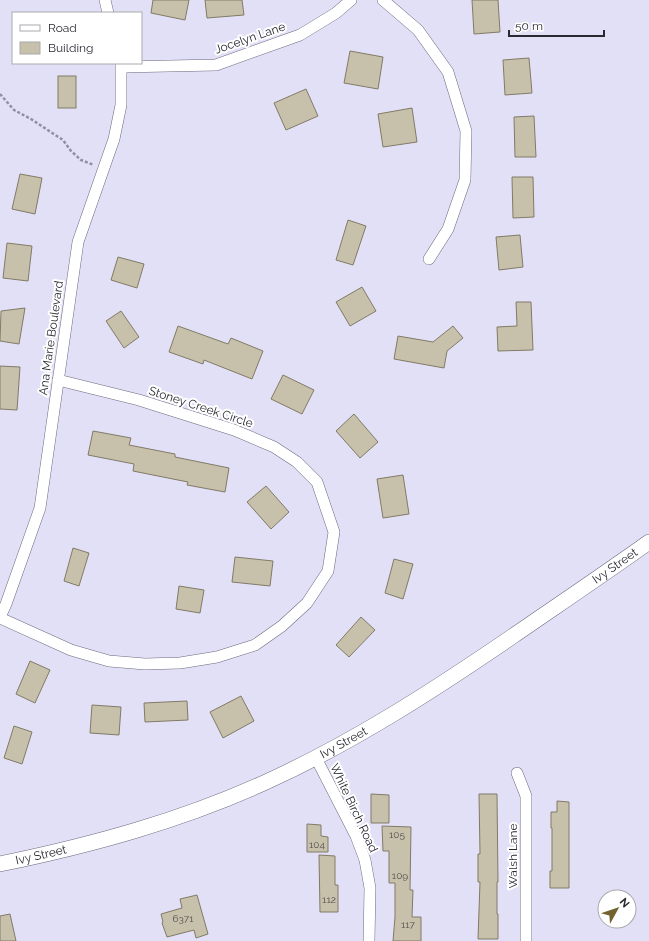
<svg xmlns="http://www.w3.org/2000/svg" width="649" height="941" font-family="Raleway,sans-serif">
  <rect width="100%" height="100%" fill="#e2e0f7"/>
  <!-- building -->
  <g fill="#c7c1ab" stroke="#817a66">
    <polygon points="153,0 189,0 185,20 151,13"/>
    <polygon points="205,0 242,0 244,15 207,18"/>
    <polygon points="472,0 498,0 500,32 474,34"/>
    <polygon points="350,51 383,57 378,89 344,83"/>
    <polygon points="529,58 532,93 505,95 503,60"/>
    <rect x="58" y="76" width="18" height="32"/>
    <polygon points="306,89 318,116 286,130 274,103"/>
    <polygon points="412,108 417,142 383,147 378,114"/>
    <polygon points="534,116 536,157 515,157 514,117"/>
    <polygon points="20,174 42,178 35,214 12,209"/>
    <polygon points="512,177 533,177 534,217 513,218"/>
    <polygon points="348,220 366,226 353,265 336,260"/>
    <polygon points="520,235 523,267 499,270 496,237"/>
    <polygon points="7,243 32,246 28,281 3,278"/>
    <polygon points="118,257 144,264 137,288 111,280"/>
    <polygon points="362,287 376,311 350,326 336,302"/>
    <polygon points="516,302 531,302 533,350 498,351 497,327 517,326"/>
    <polygon points="25,308 19,344 0,341 1,311"/>
    <polygon points="121,311 139,337 124,348 106,321"/>
    <polygon points="178,326 228,344 231,338 263,351 252,379 204,360 203,364 169,352"/>
    <polygon points="453,326 463,338 447,351 444,368 394,359 398,336 433,342"/>
    <polygon points="0,366 20,367 17,410 0,409"/>
    <polygon points="283,375 314,390 302,414 271,399"/>
    <polygon points="354,414 378,442 360,458 336,431"/>
    <polygon points="93,431 131,438 129,445 175,454 175,457 229,468 225,492 187,485 188,482 133,471 134,464 88,455"/>
    <polygon points="403,475 409,514 383,518 377,479"/>
    <polygon points="266,486 289,512 271,529 247,502"/>
    <polygon points="73,548 89,553 79,586 64,581"/>
    <polygon points="235,557 273,561 270,586 232,582"/>
    <polygon points="394,559 413,564 403,599 385,593"/>
    <polygon points="179,586 204,590 200,613 176,609"/>
    <polygon points="361,617 375,630 349,657 336,645"/>
    <polygon points="30,661 50,670 35,703 16,694"/>
    <polygon points="241,696 254,721 223,738 210,712"/>
    <polygon points="187,701 188,720 145,722 144,703"/>
    <polygon points="92,705 121,707 119,735 90,733"/>
    <polygon points="14,726 32,732 22,764 4,758"/>
    <polygon points="371,794 389,795 389,823 371,823"/>
    <polygon points="479,794 497,794 498,882 497,882 497,914 498,914 498,939 478,939 480,882 478,882 478,854 480,854"/>
    <polygon points="557,801 569,802 569,888 550,888 550,871 552,871 552,828 551,828 551,812 557,812"/>
    <polygon points="307,824 321,825 321,836 328,837 328,852 307,852"/>
    <polygon points="382,826 411,827 410,890 413,890 412,917 421,917 421,941 393,941 395,917 395,883 389,883 389,851 383,851"/>
    <polygon points="319,855 335,856 335,885 338,885 338,912 320,912"/>
    <polygon points="197,895 208,934 196,938 194,930 167,937 162,923 163,922 161,914 182,908 180,899"/>
    <polygon points="10,914 16,941 0,941 0,916"/>
  </g>
  <g fill="none" stroke-linecap="round" stroke-linejoin="round">
    <!-- street casing -->
    <g stroke="#6c6a7e" stroke-width="12">
      <g id="street">
        <polyline points="105,0 108,13"/>
        <polyline points="383,0 418,30 448,72 466,131 465,180 448,229 429,259"/>
        <polyline points="122,67 216,65 300,35 336,13 351,0"/>
        <polyline points="0,617 6,604 40,508 78,242 114,139 121,105 121,63"/>
        <polyline points="0,618 71,650 109,661 145,664 180,663 217,657 255,645 282,626 307,603 328,571 334,532 317,482 297,462 274,447 234,430 139,400 58,380"/>
        <polyline points="316,758 356,836 365,860 370,888 369,941"/>
        <polyline points="517,773 526,796 526,941"/>
      </g>
    </g>
    <!-- secondary casing -->
    <g stroke="#6c6a7e" stroke-width="16">
      <g id="secondary">
        <path id="s1" d="M 0,864 C 92,845 180,821 266,782 C 354,742 434,690 513,636 C 558,605 604,574 649,542"/>
      </g>
    </g>
    <!-- path -->
    <polyline stroke="#918fa0" stroke-width="2.5" stroke-dasharray="3 2" stroke-linecap="butt" points="0,94 14,110 31,119 63,140 71,151 81,160 94,165"/>
    <!-- street -->
    <use href="#street" stroke="#fff" stroke-width="11"/>
    <!-- secondary -->
    <use href="#secondary" stroke="#fff" stroke-width="15"/>
  </g>
  <g text-anchor="middle" dominant-baseline="central" stroke-width="4" stroke-linejoin="round" paint-order="stroke">
    <!-- number labels -->
    <g font-size="10" fill="#514f50">
      <text x="397" y="834">105</text>
      <text x="317" y="844">104</text>
      <text x="400" y="875">109</text>
      <text x="329" y="899">112</text>
      <text x="183" y="918">6371</text>
      <text x="408" y="924">117</text>
    </g>
    <!-- street labels -->
    <g font-size="12" fill="#2a2932" stroke="#fff">
      <text transform="translate(250 38) rotate(-19)">Jocelyn Lane</text>
      <text transform="translate(51 338) rotate(-82)">Ana Marie Boulevard</text>
      <text transform="translate(201 407) rotate(18)">Stoney Creek Circle</text>
      <text stroke="none"><textPath href="#s1" startOffset="690">Ivy Street</textPath></text>
      <text stroke="none"><textPath href="#s1" startOffset="366">Ivy Street</textPath></text>
      <text transform="translate(354 808) rotate(65)">White Birch Road</text>
      <text stroke="none"><textPath href="#s1" startOffset="42">Ivy Street</textPath></text>
      <text transform="translate(513 856) rotate(-90)">Walsh Lane</text>
    </g>
  </g>
  <!-- legend -->
  <rect x="12" y="12" width="130" height="52" fill="#ffffff" stroke="#aaa9ad"/>
  <rect x="20" y="25" width="20" height="6" fill="#ffffff" stroke="#aaa9ad"/>
  <text x="48" y="32" font-size="12" fill="#2a2932">Road</text>
  <rect x="20" y="42" width="20" height="12" fill="#c7c1ab" stroke="#aaa9ad"/>
  <text x="48" y="52" font-size="12" fill="#2a2932">Building</text>
  <!-- north arrow -->
  <g transform="translate(617 909) rotate(50)"><circle r="19" fill="#ffffff" stroke="#aaa9ad"/>
  <path d="M0-3L7 15L0 10L-7 15Z" fill="#726330"/>
  <text y="-6" font-size="11" font-weight="bold" text-anchor="middle" fill="#2a2932">N</text>
  </g>
  <!-- scale -->
  <path d="M509 30v6h95v-6" fill="none" stroke="#2a2932" stroke-width="2"/>
  <text x="515" y="30" font-size="12" fill="#2a2932" stroke="#ffffff" stroke-width="3" paint-order="stroke">50 m</text>
</svg>
